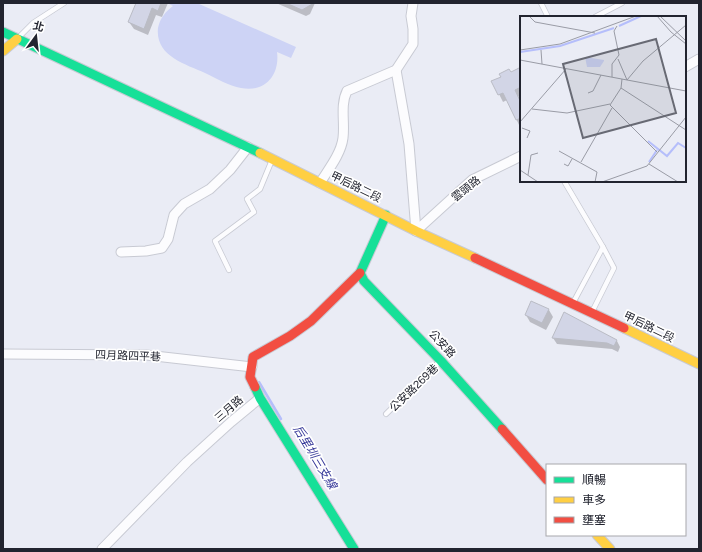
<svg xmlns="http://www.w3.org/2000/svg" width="702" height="552" font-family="Figtree,'Noto Sans TC',sans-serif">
  <rect width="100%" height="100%" fill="#eaecf5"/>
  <!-- green -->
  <path fill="#cdd3f5" d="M 167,3 L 197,3 L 296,47 L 291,58 L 277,52 C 280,74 266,93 241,88 C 229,86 216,78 205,73 C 185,64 155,56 158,28 C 160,18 166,11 173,6 Z"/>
  <!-- shadow -->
  <g fill="#0003">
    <polygon points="138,3 168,3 162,17 156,15 148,35 134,29 129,22"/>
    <polygon points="276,3 315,3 310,14 306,16"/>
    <polygon points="521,68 521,95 518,97 521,104 520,127 507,100 503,102 493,82"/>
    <polygon points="532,302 549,310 553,317 546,330 530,322 526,315"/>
    <polygon points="553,338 617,341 620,347 618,352 612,349 557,344"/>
  </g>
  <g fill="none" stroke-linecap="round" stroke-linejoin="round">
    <!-- stream -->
    <polyline stroke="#b5befb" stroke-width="2.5" points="259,382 281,419"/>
  </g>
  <!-- building -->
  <g fill="#d2d5e6" stroke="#babcc5">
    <polygon points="136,3 161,3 158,11 152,8 144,29 128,22"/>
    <polygon points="286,3 314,3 302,10"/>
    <polygon points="521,67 521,87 515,90 521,103 521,118 516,120 503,93 498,95 491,81 501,77 499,74 509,69 511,72"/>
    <polygon points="531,301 549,309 542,323 525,315"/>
    <polygon points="564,312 617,340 614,346 607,343 552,338"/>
  </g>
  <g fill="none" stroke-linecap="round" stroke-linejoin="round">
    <!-- lane casing -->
    <g stroke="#c8cad3" stroke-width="6">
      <g id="lane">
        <polyline points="541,3 548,17"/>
        <polyline points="595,17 622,3"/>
        <polyline points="19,37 33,23 64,3"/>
        <polyline points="564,181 603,247"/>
        <polyline points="229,270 215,241 254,212 247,199 260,189 272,160"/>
        <polyline points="573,303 603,247 614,268 592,312"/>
        <polyline points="386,414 439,362"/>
      </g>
    </g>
    <!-- street casing -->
    <g stroke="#c8cad3" stroke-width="11">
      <g id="street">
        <polyline points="685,67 699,59"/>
        <polyline points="396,70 409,144 416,231"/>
        <path d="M 320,183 C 328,170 341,154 343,138 C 345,122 340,105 347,91 L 396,70 L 413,44 L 413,29 L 411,16 L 413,3"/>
        <polyline points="416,231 472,180 521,156"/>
        <polyline points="121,252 146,251 162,248 168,239 174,215 184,204 210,189 230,170 248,147"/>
        <polyline points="3,354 146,355 252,367"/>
        <polyline points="102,549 187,462 231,422 260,398"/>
      </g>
    </g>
    <!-- fast casing -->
    <g stroke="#c8cad3" stroke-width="11">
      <g id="fast">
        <polyline points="3,32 260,153"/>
        <polyline points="386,215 360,273 364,281 441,361 502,429"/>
        <polyline points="255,387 260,398 354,549"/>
      </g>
    </g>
    <!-- slow casing -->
    <g stroke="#c8cad3" stroke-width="11">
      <g id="slow">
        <polyline points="3,51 17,39"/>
        <polyline points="260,153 416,231 475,258"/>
        <polyline points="624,328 699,364"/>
        <polyline points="597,535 610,549"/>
      </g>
    </g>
    <!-- jam casing -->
    <g stroke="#c8cad3" stroke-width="11">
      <g id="jam">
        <polyline points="475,258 624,328"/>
        <polyline points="255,387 250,377 253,357 290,336 311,321 360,273"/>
        <polyline points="502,429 547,480"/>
      </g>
    </g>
    <!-- lane -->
    <use href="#lane" stroke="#fcfcfe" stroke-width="4.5"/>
    <!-- street -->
    <use href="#street" stroke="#fcfcfe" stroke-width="9"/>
    <!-- fast -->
    <use href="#fast" stroke="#16e098" stroke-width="9"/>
    <!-- slow -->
    <use href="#slow" stroke="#ffcf43" stroke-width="9"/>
    <!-- jam -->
    <use href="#jam" stroke="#f24e42" stroke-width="9"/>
  </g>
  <g text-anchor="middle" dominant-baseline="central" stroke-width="3.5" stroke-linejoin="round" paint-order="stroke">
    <!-- street labels -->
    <g font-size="11" fill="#22242f" stroke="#fff">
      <text transform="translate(356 187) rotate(26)">甲后路二段</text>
      <text transform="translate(466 189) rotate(-38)">雲頭路</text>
      <text transform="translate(649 327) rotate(26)">甲后路二段</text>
      <text transform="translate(442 344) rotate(47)">公安路</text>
      <text transform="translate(128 356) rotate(2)">四月路四平巷</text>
      <text transform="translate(414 388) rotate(-44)">公安路269巷</text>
      <text transform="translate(229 409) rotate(-41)">三月路</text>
    </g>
    <!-- water labels -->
    <g font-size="12" font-style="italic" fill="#393b9a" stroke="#fff">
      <text transform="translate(315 457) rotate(59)">后里圳三支線</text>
    </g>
  </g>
  <!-- overview -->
  <g transform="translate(520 16)">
    <rect width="166" height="166" fill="#eaecf5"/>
    <path d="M 65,41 L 84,44 L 84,45 L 80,51 L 67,51 Z" fill="#cdd3f5"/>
    <path fill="none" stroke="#b5befb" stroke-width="2" d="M 99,10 L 121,0M 0,36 L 40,30 L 94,12M 128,125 L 147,140 L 158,127 L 166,132M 129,146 L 137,134"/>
    <path fill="none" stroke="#9a9ca6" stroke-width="1" d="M 9,0 L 15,6 L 75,17M 137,0 L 151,16 L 166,28M 140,0 L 166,25M 0,34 L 40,28 L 116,0M 21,34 L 22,48M 98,43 L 107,64M 0,44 L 166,75M 92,61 L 92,48 L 99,39 L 94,15 L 97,10M 102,63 L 101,72 L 166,114M 107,64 L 123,45 L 166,9M 101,72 L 90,89 L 137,136M 68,77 L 73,75 L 81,59M 12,93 L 47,97 L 90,88M 0,106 L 46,53M 2,112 L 10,115 L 7,122M 39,135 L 77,156 L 75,166M 61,146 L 92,92M 44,148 L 48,150 L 52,143M 129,148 L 158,166M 0,154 L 18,166M 8,159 L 11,139 L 18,137M 82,166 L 127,150 L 166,101"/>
    <path fill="#686a74" fill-opacity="0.15" stroke="#686a74" stroke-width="2" d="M 136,23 L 156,97 L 63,122 L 43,48 Z"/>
    <rect width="166" height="166" fill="none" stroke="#22242f" stroke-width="2"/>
  </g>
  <!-- border -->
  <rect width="702" height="552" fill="none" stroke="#22242f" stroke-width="8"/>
  <!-- legend -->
  <rect x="546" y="464" width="140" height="72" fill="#ffffff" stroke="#a7a7ac"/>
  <rect x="554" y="477" width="20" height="6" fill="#16e098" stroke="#a7a7ac"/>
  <text x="582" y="484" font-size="12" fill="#22242f">順暢</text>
  <rect x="554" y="497" width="20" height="6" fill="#ffcf43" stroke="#a7a7ac"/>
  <text x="582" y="504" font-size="12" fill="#22242f">車多</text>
  <rect x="554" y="517" width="20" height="6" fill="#f24e42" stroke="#a7a7ac"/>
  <text x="582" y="524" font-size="12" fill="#22242f">壅塞</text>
  <!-- north arrow -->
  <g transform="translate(36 36) rotate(15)" stroke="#ffffff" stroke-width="3" paint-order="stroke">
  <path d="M0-3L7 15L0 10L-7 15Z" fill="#22242f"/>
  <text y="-6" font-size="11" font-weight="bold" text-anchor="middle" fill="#22242f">北</text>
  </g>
</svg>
